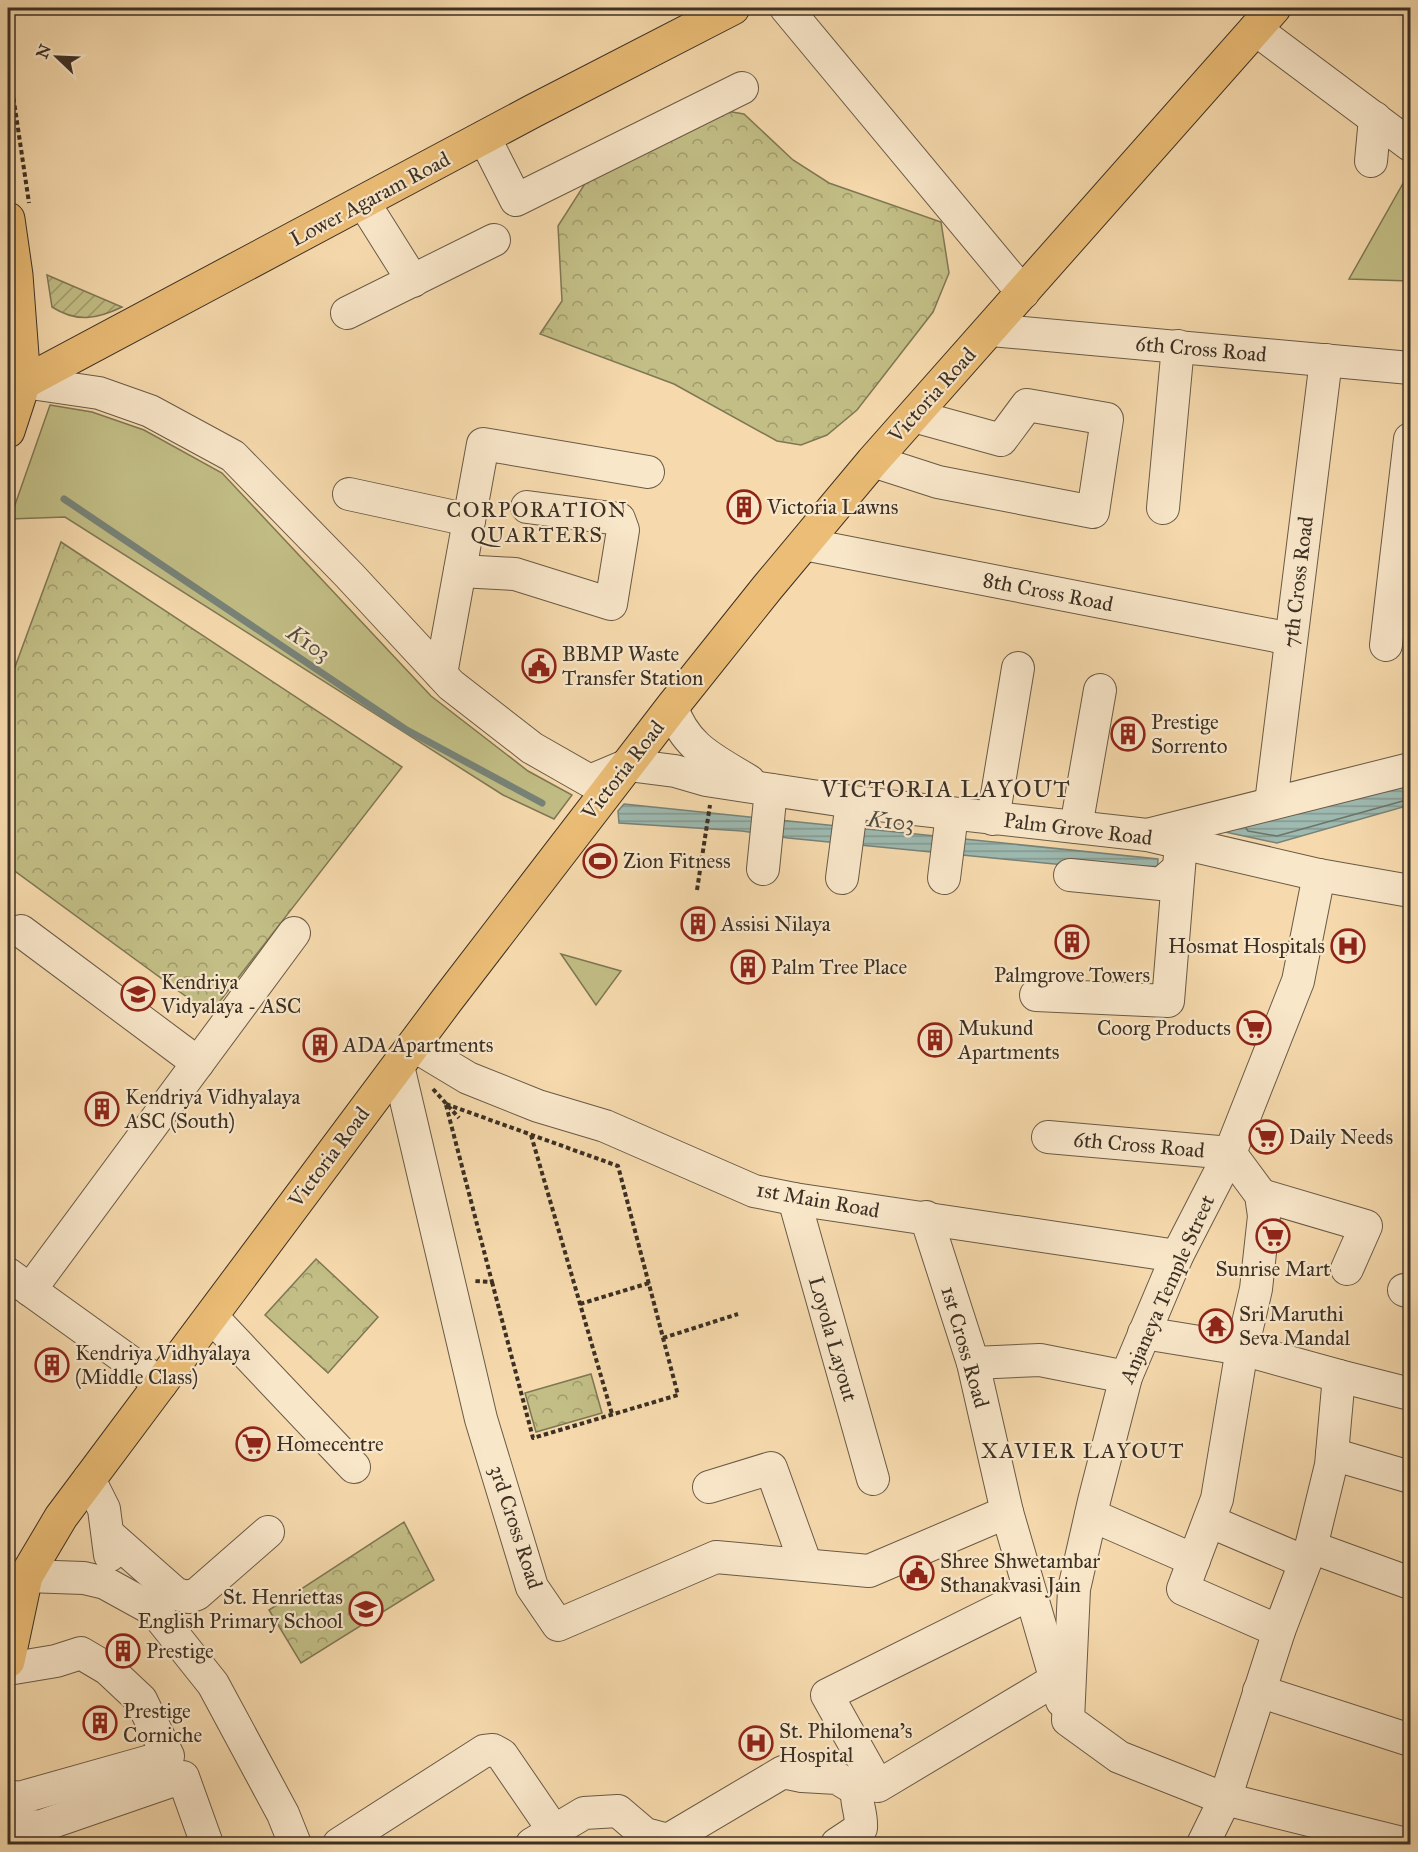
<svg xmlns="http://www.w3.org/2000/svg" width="1418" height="1852" font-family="'IM FELL Great Primer',serif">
  <defs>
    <pattern id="forest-crowns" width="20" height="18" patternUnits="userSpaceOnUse" patternTransform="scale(1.5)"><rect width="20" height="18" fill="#c2be85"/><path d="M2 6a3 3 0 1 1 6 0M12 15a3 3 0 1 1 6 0" fill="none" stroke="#9f9b6d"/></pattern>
    <pattern id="garden-furrows" width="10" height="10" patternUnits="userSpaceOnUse" patternTransform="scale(1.5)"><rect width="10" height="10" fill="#c2be85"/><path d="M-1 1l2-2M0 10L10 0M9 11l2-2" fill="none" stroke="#9f9b6d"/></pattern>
    <pattern id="water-rules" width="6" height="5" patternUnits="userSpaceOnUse" patternTransform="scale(1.5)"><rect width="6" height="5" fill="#9ebab1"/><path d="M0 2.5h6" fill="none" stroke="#829890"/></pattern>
  </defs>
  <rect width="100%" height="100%" fill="#f6daad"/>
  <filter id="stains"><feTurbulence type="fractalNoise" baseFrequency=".00333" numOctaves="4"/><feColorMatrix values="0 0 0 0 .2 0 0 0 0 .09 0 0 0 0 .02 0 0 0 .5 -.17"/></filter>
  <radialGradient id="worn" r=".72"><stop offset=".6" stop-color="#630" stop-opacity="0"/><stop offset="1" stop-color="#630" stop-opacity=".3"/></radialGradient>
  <!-- grass -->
  <g fill="#c2be85" stroke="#7f7754" stroke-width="1.5">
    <polygon points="1410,171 1410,281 1349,279"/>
    <polygon points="50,405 92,412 144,430 222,473 431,696 528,771 572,795 554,819 503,795 65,517 10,519"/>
    <polygon points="561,954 621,971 596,1005"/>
  </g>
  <!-- forest -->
  <g fill="url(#forest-crowns)" stroke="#7f7754" stroke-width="1.5">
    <polygon points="708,108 744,114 793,160 829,183 941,222 949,273 933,312 857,410 827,435 801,445 777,441 674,384 540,334 562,301 558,226 586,182"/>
    <polygon points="61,542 402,767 210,1014 8,866 8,686"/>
    <polygon points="316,1259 378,1317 328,1373 265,1315"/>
    <polygon points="591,1374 602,1413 536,1432 525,1393"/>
    <polygon points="404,1522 434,1580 301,1663 269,1610"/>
  </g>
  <!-- garden -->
  <path fill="url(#garden-furrows)" stroke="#7f7754" stroke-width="1.5" d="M 47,275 L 122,307 C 97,319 77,323 52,307 Z"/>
  <!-- water -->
  <g fill="url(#water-rules)" stroke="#778379" stroke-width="1.5">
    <polygon points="1410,776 1410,805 1277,843 1211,829"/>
    <polygon points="624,804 1158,859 1157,874 788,838 742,831 619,823 618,811"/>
  </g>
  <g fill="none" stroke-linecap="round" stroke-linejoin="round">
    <!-- shore -->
    <polyline stroke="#6d756a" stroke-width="1.5" points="1246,828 1248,831 1277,836 1410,799"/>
    <!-- stream -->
    <polyline stroke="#778379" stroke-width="7" points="64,499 405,729 542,803"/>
    <!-- minor casing -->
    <g stroke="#6a5a46" stroke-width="34">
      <g id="minor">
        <polyline points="786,8 1023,293"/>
        <polyline points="1255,29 1410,145"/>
        <polyline points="484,137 516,200 742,88"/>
        <polyline points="1371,161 1375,118"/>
        <polyline points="364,203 413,281"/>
        <polyline points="347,313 494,240"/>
        <polyline points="991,330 1410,368"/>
        <polyline points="24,382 99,393 150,411 233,456 349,575 451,685 532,748 590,781 628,765 675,771 706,780 852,802 1147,835 1319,875 1410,891"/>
        <polyline points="873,461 938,482 1093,512 1107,419 1027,405 1001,440 914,416"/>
        <polyline points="349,494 469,520"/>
        <polyline points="1163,508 1178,346"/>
        <polyline points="804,544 1291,639"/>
        <polyline points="460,571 515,574 611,604 623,530 619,519 527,507"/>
        <polyline points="1386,645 1410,439"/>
        <polyline points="441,674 483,444 648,472"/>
        <path d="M 672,707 C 685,748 715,760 749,781"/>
        <polyline points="1271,803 1326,360"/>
        <polyline points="993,819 1018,668"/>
        <polyline points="1076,827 1100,690"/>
        <polyline points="1151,834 1410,769"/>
        <polyline points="763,869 771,790"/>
        <polyline points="1070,875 1161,884 1178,869"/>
        <polyline points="1319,875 1298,981 1230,1153 1177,1256 1126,1377 1094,1501 1074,1589 1068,1720 1119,1757 1225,1799 1406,1844"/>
        <polyline points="842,878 852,802"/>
        <polyline points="944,878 952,814"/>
        <polyline points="21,931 198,1063"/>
        <polyline points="1036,995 1168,1001 1181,843"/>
        <polyline points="413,1045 468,1078 538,1106 605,1126 754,1191 794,1199 1177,1256"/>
        <polyline points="398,1066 481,1419 532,1587 558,1625 716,1557 869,1571 1007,1512"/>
        <polyline points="1048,1137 1230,1153 1261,1195 1264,1216 1256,1289 1242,1349 1217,1499 1183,1589 1279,1631"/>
        <polyline points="1261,1195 1366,1226 1347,1269"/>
        <polyline points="794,1199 873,1479"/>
        <polyline points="926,1217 973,1363 1007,1512 1062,1701"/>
        <polyline points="8,1274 161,1384"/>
        <polyline points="30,1290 294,933"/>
        <polyline points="1404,1290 1410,1292"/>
        <polyline points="211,1316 354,1467"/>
        <polyline points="1144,1333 1242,1349 1339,1376 1331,1465 1311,1547 1279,1631 1225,1799 1203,1844"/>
        <polyline points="973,1363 1040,1360 1126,1377"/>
        <polyline points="1339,1376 1410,1394"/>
        <polyline points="1332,1454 1410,1477"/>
        <polyline points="89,1479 104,1509 110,1555"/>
        <polyline points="709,1487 771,1468 806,1565"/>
        <polyline points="1091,1515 1194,1560"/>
        <polyline points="1209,1521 1305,1562"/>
        <polyline points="108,1534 176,1594 188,1597 197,1594 268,1532"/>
        <polyline points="1311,1547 1410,1583"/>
        <polyline points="26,1576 84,1578 105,1583 154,1610 213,1684 283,1814 295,1844"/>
        <polyline points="1030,1594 827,1695 878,1786 1055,1680"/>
        <polyline points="8,1669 56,1661 81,1653 108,1669 141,1700 168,1756 19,1798 8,1796"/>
        <polyline points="1259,1691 1410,1740"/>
        <polyline points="8,1827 41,1826 183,1777 207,1844"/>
        <polyline points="339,1844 484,1751 493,1750 502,1755 554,1831"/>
        <polyline points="532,1844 584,1813 618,1811 645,1834 668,1840 783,1772 802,1776 837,1778 857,1790"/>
        <path d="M 837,1844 L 861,1828 C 862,1814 856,1804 857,1790 L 873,1778"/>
      </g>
    </g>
    <!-- major casing -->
    <g stroke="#3c3024" stroke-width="35">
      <g id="major">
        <polyline points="8,219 16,275 24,382 8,431"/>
        <polyline points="8,391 533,111 733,8"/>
        <polyline points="8,1661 26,1576 61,1517 447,1000 672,707 767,588 873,461 1274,8"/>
      </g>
    </g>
    <!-- path -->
    <g stroke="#3c3024" stroke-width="4" stroke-dasharray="4.5 3" stroke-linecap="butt">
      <polyline points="8,61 29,203"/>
      <polyline points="697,890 710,805"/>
      <polyline points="433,1089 459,1118"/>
      <polyline points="446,1104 618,1166 678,1395 533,1438 492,1282"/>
      <polyline points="446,1105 492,1282 473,1281"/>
      <polyline points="531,1135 612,1414"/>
      <polyline points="580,1304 649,1283"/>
      <polyline points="663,1338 738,1314"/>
    </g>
    <!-- minor -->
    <use href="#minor" stroke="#f9e7ca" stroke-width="32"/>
    <!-- major -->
    <use href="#major" stroke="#ebbd76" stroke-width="33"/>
  </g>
  <!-- icons -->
  <defs>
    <g id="building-ring" transform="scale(1.725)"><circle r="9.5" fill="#f9e7ca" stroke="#8f2418" stroke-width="1.5"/><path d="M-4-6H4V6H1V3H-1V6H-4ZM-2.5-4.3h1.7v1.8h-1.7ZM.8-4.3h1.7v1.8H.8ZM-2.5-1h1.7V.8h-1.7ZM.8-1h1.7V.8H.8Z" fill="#8f2418"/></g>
    <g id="civic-ring" transform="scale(1.725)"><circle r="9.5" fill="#f9e7ca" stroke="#8f2418" stroke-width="1.5"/><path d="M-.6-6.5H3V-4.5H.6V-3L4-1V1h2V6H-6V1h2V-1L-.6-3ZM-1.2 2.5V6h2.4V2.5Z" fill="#8f2418"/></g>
    <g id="stadium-ring" transform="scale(1.725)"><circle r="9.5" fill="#f9e7ca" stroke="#8f2418" stroke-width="1.5"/><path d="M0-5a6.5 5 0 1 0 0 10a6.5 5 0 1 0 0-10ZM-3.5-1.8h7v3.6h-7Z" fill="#8f2418"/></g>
    <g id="hospital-ring" transform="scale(1.725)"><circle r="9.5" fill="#f9e7ca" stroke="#8f2418" stroke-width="1.5"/><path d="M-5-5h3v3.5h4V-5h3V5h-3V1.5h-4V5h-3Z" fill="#8f2418"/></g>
    <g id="school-ring" transform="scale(1.725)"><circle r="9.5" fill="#f9e7ca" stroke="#8f2418" stroke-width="1.5"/><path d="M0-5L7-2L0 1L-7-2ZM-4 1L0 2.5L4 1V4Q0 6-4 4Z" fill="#8f2418"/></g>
    <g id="supermarket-ring" transform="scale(1.725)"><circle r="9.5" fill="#f9e7ca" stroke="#8f2418" stroke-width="1.5"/><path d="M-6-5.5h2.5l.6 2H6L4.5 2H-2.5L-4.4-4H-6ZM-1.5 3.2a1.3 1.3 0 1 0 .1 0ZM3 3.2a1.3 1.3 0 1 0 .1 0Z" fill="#8f2418"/></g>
    <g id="temple-ring" transform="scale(1.725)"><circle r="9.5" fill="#f9e7ca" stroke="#8f2418" stroke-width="1.5"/><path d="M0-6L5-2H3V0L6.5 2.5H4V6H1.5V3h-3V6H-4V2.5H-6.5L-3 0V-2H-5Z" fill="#8f2418"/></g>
  </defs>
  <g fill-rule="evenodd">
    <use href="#building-ring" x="744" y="507"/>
    <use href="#civic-ring" x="539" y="666"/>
    <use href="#building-ring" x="1128" y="734"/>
    <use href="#stadium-ring" x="600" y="861"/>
    <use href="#building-ring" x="698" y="924"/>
    <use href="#building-ring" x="1072" y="942"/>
    <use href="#hospital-ring" x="1348" y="946"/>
    <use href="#building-ring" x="748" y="967"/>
    <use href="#school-ring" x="138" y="994"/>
    <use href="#supermarket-ring" x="1254" y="1028"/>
    <use href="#building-ring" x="935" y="1040"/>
    <use href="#building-ring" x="320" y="1045"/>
    <use href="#building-ring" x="102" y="1109"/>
    <use href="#supermarket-ring" x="1266" y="1137"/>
    <use href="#supermarket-ring" x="1273" y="1236"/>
    <use href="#temple-ring" x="1216" y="1326"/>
    <use href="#building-ring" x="52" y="1365"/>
    <use href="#supermarket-ring" x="253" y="1444"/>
    <use href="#civic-ring" x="917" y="1573"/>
    <use href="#school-ring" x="366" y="1609"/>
    <use href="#building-ring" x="123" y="1651"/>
    <use href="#building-ring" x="100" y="1723"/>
    <use href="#hospital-ring" x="756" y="1743"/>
  </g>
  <g text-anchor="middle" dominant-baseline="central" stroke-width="4.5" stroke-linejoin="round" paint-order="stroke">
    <!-- street labels -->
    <g font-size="21" fill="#3c3024" stroke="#f9e7ca">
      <text transform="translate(370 199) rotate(-28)">Lower Agaram Road</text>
      <text transform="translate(1201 349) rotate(5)">6th Cross Road</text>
      <text transform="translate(932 395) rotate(-48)">Victoria Road</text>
      <text transform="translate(1298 582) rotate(-83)">7th Cross Road</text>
      <text transform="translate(1048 592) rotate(11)">8th Cross Road</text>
      <text transform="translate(623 770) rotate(-52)">Victoria Road</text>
      <text transform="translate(1078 829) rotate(7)">Palm Grove Road</text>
      <text transform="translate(1139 1145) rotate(5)">6th Cross Road</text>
      <text transform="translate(329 1157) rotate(-53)">Victoria Road</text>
      <text transform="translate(818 1200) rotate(10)">1st Main Road</text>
      <text transform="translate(1167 1289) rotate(-66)">Anjaneya Temple Street</text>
      <text transform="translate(833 1339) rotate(74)">Loyola Layout</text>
      <text transform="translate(965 1347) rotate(74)">1st Cross Road</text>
      <text transform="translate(516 1527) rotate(72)">3rd Cross Road</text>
    </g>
    <!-- poi labels -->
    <g font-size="21" fill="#3c3024" stroke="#f9e7ca" text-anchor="start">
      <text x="767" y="507">Victoria Lawns</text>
      <text x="562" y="654">BBMP Waste<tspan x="562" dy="24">Transfer Station</tspan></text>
      <text x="1151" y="722">Prestige<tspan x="1151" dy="24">Sorrento</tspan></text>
      <text x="623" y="861">Zion Fitness</text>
      <text x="721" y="924">Assisi Nilaya</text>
      <text x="1325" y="946" text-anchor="end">Hosmat Hospitals</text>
      <text x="771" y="967">Palm Tree Place</text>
      <text x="1072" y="975" text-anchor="middle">Palmgrove Towers</text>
      <text x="161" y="982">Kendriya<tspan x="161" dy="24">Vidyalaya - ASC</tspan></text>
      <text x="958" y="1028">Mukund<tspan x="958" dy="24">Apartments</tspan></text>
      <text x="1231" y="1028" text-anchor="end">Coorg Products</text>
      <text x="343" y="1045">ADA Apartments</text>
      <text x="125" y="1097">Kendriya Vidhyalaya<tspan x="125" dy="24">ASC (South)</tspan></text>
      <text x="1289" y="1137">Daily Needs</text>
      <text x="1273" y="1269" text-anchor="middle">Sunrise Mart</text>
      <text x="1239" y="1314">Sri Maruthi<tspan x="1239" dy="24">Seva Mandal</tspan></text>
      <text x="75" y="1353">Kendriya Vidhyalaya<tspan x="75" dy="24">(Middle Class)</tspan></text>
      <text x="276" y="1444">Homecentre</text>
      <text x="940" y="1561">Shree Shwetambar<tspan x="940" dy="24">Sthanakvasi Jain</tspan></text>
      <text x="343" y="1597" text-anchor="end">St. Henriettas<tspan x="343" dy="24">English Primary School</tspan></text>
      <text x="146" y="1651">Prestige</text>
      <text x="123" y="1711">Prestige<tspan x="123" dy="24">Corniche</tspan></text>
      <text x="779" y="1731">St. Philomena's<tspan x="779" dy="24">Hospital</tspan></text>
    </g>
    <!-- neighbourhood labels -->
    <g font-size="22" letter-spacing="1.5" fill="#3c3024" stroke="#f9e7ca">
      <text x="537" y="509">CORPORATION<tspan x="537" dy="25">QUARTERS</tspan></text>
      <text x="1083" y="1450">XAVIER LAYOUT</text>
    </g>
    <!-- water labels -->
    <g font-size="22" font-style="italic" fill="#504c40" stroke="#f9e7ca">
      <text transform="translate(309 643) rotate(34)">K103</text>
      <text transform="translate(891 821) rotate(6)">K103</text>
    </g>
    <!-- quarter labels -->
    <g font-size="24" letter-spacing="1.5" fill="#3c3024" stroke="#f9e7ca">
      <text x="946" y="789">VICTORIA LAYOUT</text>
    </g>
  </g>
  <!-- margin -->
  <rect width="1418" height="1852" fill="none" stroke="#f6daad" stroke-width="30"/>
  <rect x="9" y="9" width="1400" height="1834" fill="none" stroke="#3c3024" stroke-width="3"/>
  <rect x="15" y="15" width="1388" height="1822" fill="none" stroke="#3c3024" stroke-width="1.5"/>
  <!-- north arrow -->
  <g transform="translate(57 57) rotate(293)" stroke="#f9e7ca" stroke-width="4.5" paint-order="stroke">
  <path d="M0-4.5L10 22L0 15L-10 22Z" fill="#3c3024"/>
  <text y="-9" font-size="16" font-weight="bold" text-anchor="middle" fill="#3c3024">N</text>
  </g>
  <rect width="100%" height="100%" filter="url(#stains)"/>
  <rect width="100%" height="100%" fill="url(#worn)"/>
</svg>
